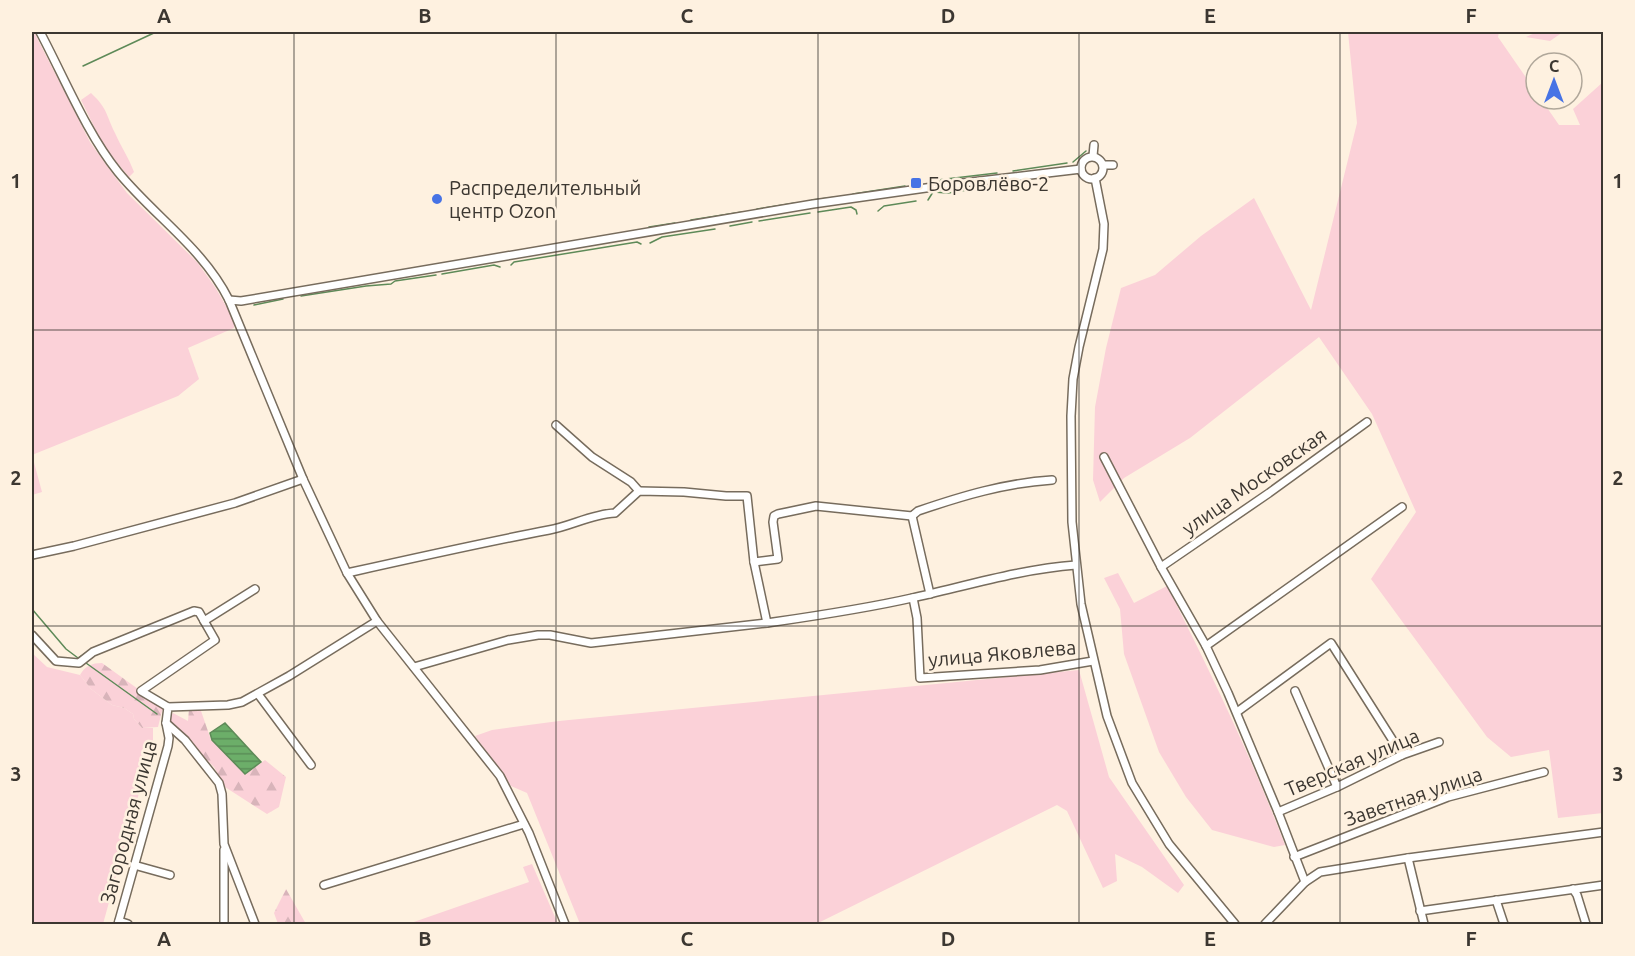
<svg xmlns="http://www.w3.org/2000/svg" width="1635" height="956" font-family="Ubuntu,sans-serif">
  <defs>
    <pattern id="forest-firs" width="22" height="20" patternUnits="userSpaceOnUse" patternTransform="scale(1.5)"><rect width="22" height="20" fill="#fbd1d8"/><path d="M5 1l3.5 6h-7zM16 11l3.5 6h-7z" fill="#d8b4ba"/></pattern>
    <pattern id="water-rules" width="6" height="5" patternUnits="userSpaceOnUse" patternTransform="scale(1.5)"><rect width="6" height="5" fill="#6cae69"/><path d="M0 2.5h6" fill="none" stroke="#5a8e57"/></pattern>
  </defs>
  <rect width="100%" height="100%" fill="#fef1e0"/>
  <!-- grass -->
  <g fill="#fbd1d8">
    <polygon points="32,32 34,32 90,142 107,166 127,193 197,262 215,287 234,320 234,328 188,348 199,379 178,396 32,455 42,492 32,495"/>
    <polygon points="1348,32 1499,32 1498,37 1536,92 1536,99 1541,99 1559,125 1580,125 1573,109 1603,82 1603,813 1558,818 1549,750 1511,757 1487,737 1371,579 1416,512 1372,414 1319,337 1190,438 1124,478 1100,502 1093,480 1095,407 1106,348 1121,288 1155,275 1201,236 1254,198 1311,310 1357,123"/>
    <polygon points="1537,32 1563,32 1550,41 1526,37"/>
    <path d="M 91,93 C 108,109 106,115 115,133 C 121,147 129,158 134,172 L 129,177 L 104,147 L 81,100 Z"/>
    <path d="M 1118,573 L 1134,603 L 1167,586 C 1210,671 1251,756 1285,845 L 1274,847 L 1212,830 L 1186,797 L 1159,752 L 1124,654 L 1120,609 L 1104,578 Z"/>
    <polygon points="32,653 47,667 80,675 91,689 112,705 124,708 133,714 134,719 142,728 153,728 153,742 103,924 32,924"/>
    <polygon points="1079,670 1109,777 1184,885 1178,893 1142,867 1115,854 1117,881 1103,888 1067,811 1057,805 816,924 580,924 527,793 511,786 475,736 492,730 559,721"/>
    <polygon points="532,864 558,924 408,924 529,882 523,867"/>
  </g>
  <!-- forest -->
  <g fill="url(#forest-firs)">
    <path d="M 102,663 L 163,707 L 158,727 L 142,728 L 134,719 L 133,714 L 124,708 L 112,705 L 91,689 L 80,675 C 85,666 92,663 102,663 Z"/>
    <polygon points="200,708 211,740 246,774 265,760 286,777 279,807 267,814 225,787 214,767 168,722 173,713 188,721 189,709"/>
    <polygon points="286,889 306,924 278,924 274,913"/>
  </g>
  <!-- water -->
  <polygon fill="url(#water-rules)" stroke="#5e8a58" stroke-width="1.5" points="225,723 261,762 245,774 212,740 210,733"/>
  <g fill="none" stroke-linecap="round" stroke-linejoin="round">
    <!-- stream -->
    <g stroke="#5e8a58" stroke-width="1.5">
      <polyline points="83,66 156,32"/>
      <polyline points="1073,162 1086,151"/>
      <polyline points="1013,171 1067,163"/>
      <polyline points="929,181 997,173"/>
      <polyline points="853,194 905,186"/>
      <polyline points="812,200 836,197"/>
      <polyline points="928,200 933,192 948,193 999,185 1006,191 1020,189 1024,186"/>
      <polyline points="757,209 795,203"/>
      <polyline points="878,211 884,206 916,201"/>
      <polyline points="818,212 851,207 856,210 857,214"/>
      <polyline points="691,220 742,212"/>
      <polyline points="759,221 810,213"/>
      <polyline points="730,226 752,222"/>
      <polyline points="649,227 675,223"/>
      <polyline points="650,243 662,237 715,229"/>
      <polyline points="511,265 514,262 637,242 641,244"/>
      <polyline points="442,274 494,265 500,267"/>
      <polyline points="301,296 366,286 391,284 395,281 436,275"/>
      <polyline points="254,305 283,299"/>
      <polyline points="32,609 66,649 78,658 90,650"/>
      <polyline points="86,663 157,714"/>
    </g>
    <!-- minor casing -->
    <g stroke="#776c5d" stroke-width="10">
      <g id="minor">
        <path d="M 40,32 C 63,75 87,134 118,172 C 154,216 203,248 229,300 L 303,479 L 347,573 L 377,621 L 500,776 L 529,833 L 565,924"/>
        <polyline points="1093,156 1094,145"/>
        <circle cx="1092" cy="168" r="11"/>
        <polyline points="1104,165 1113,165"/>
        <polyline points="1095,178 1104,224 1103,249 1079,347 1073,379 1071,416 1072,522 1081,604 1107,716 1132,783 1169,844 1235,924"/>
        <polyline points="229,300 241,301 813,204 954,184 1081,169"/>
        <polyline points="556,425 592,457 631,482 639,491"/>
        <polyline points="1104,457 1161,567 1206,646 1228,693 1278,812 1305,882"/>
        <polyline points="912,516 930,594"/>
        <polyline points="32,555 74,546 235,503 303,479"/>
        <path d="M 754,562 L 778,559 L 773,522 L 774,516 L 778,514 L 816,506 L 912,516 L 918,511 C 962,496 1005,483 1052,480"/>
        <polyline points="1161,567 1269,493 1367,422"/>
        <path d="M 347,573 C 414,558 481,543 549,530 C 571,526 592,514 615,513 L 639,491 L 684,492 L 726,496 L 747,496 L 754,562 L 767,623 C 815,616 864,609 912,598 C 966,586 1021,569 1076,565"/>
        <polyline points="913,598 917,618 920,678 1040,670 1093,661"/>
        <polyline points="204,621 255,589"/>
        <polyline points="32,635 56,661 79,663 93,652 194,611 199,612 215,640 141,691 168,707"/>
        <polyline points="1206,646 1402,507"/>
        <polyline points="414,667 508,640 538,635 550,635 591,643 767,623"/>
        <polyline points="1295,691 1337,787"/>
        <polyline points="258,694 311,765"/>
        <polyline points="1237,712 1331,643 1402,755"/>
        <polyline points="166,723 185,740 219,783 222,794 224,844 255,924"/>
        <polyline points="1278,812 1337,787 1402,755 1439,742"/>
        <polyline points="224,850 224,924"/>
        <polyline points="1294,857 1448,797 1544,772"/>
        <polyline points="1408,858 1424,924"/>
        <polyline points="134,865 170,875"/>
        <polyline points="324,885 524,824"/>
        <polyline points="1573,889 1577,895 1586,924"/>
        <polyline points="1496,900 1504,924"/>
        <polyline points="1420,911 1604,885"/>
        <polyline points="119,921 128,924"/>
        <polyline points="118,924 168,746 169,738 166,723 168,707 228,705 242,702 289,676 377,621"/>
        <polyline points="1265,924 1305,882 1320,872 1408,858 1604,832"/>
      </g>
    </g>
    <!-- minor -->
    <use href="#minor" stroke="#fff" stroke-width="7"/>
  </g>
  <!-- grid -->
  <path fill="none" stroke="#3c3731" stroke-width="1.5" stroke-opacity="0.55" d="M 294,32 L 294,924M 556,32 L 556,924M 818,32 L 818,924M 1079,32 L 1079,924M 1340,32 L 1340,924M 32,330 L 1604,330M 32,626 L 1604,626"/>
  <!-- markers -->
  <g fill="#4773e5" stroke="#fef1e0" stroke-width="2">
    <rect x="910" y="177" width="12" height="12" rx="3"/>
    <circle cx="437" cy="199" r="6"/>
  </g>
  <g text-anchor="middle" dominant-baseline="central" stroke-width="5" stroke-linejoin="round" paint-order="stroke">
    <!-- poi labels -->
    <g font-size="20" fill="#3c3731" stroke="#fef1e0" text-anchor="start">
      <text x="928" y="183">Боровлёво-2</text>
      <text x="449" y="187">Распределительный<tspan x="449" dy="23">центр Ozon</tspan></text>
    </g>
    <!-- street labels -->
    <g font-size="20" fill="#3c3731" stroke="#fef1e0">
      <text transform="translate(1254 481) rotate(-35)">улица Московская</text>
      <text transform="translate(1002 653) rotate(-5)">улица Яковлева</text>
      <text transform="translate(1352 762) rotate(-23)">Тверская улица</text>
      <text transform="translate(1413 796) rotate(-19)">Заветная улица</text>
      <text transform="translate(128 822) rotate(-75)">Загородная улица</text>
    </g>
  </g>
  <!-- border -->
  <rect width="1635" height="956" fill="none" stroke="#fef1e0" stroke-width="66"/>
  <!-- north arrow -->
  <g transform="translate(1554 81)"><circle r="28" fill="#fef1e0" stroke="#b0a79a" stroke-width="1.5"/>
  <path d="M0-4.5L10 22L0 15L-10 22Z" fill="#4773e5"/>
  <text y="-9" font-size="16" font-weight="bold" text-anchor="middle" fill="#3c3731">С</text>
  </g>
  <rect x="33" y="33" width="1569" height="890" fill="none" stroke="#3c3731" stroke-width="2"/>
  <g font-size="20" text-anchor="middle" font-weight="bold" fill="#3c3731">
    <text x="164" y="23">A</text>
    <text x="425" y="23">B</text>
    <text x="687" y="23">C</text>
    <text x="948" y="23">D</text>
    <text x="1210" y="23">E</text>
    <text x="1471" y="23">F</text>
    <text x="16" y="188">1</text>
    <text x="1618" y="188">1</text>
    <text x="16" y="485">2</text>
    <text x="1618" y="485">2</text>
    <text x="16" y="781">3</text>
    <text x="1618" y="781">3</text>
    <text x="164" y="946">A</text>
    <text x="425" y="946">B</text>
    <text x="687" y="946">C</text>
    <text x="948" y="946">D</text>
    <text x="1210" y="946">E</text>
    <text x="1471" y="946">F</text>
  </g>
</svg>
